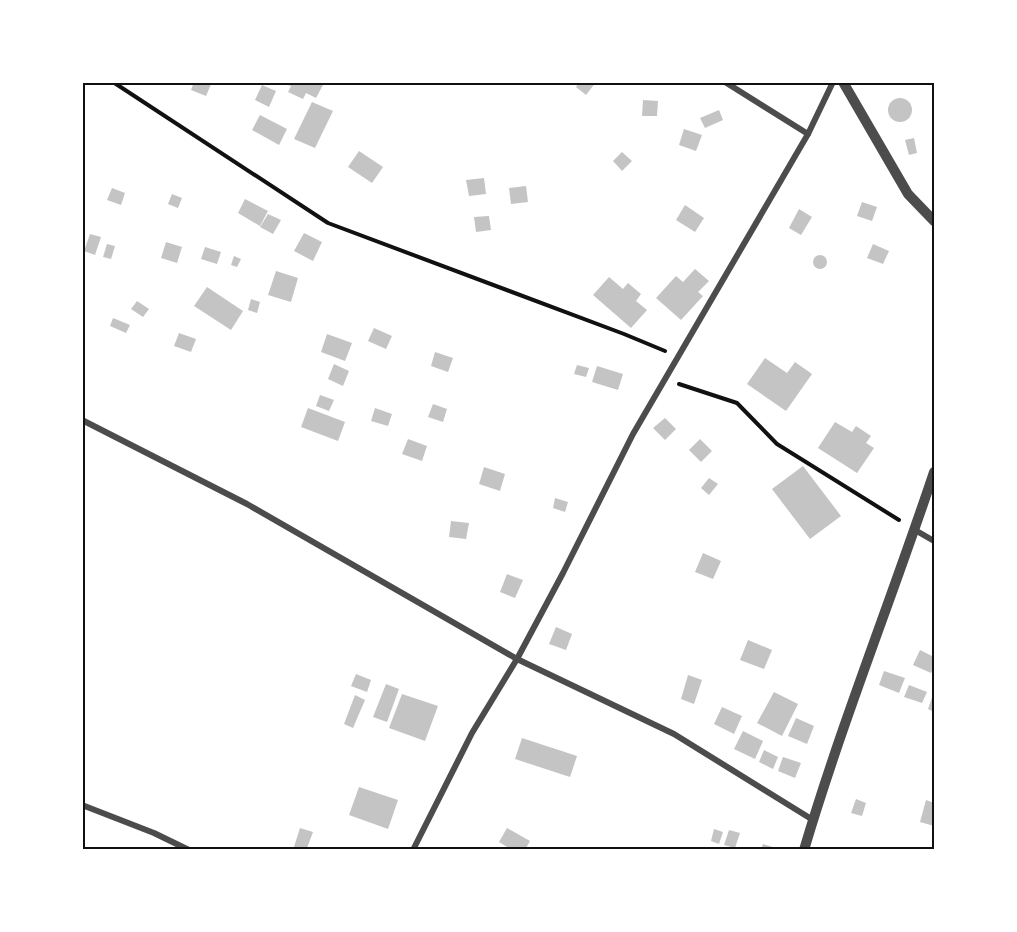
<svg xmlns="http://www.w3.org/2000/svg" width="1017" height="932" font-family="Merriweather,serif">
  <rect width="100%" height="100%" fill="#fff"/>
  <!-- building -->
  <g fill="#c4c4c4">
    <polygon points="194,82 212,82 206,96 191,90"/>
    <polygon points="289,82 318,82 323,85 316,98 306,93 303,99 288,92 291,86 288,85"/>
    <polygon points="579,82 596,82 586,95 576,87"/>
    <polygon points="262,85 276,91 269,107 255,100"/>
    <circle cx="900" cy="110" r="12"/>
    <polygon points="643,100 658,101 657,116 642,116"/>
    <polygon points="312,102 333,111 315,148 294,139"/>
    <polygon points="719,110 723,120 705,128 700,118"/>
    <polygon points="260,115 287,129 279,145 252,130"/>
    <polygon points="684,129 702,135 696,151 679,145"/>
    <polygon points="914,138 917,153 909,155 905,140"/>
    <polygon points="359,151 383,167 372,183 348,167"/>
    <polygon points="622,152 632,161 622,171 613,161"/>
    <polygon points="484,178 486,194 469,196 466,180"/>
    <polygon points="526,186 528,202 511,204 509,188"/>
    <polygon points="112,188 125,193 121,205 107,200"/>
    <polygon points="172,194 182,198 178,208 168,204"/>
    <polygon points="245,199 268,211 260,226 238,213"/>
    <polygon points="862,202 877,207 872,221 857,216"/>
    <polygon points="685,205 704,218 695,232 676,220"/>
    <polygon points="799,209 812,217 801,235 789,228"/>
    <polygon points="268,214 281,220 273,234 260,227"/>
    <polygon points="489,216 491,230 476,232 474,217"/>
    <polygon points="304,233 322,242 313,261 294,251"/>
    <polygon points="90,234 101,237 95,255 84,251"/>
    <polygon points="166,242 182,247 177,263 161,258"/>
    <polygon points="107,244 115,246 111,259 103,257"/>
    <polygon points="873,244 889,251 883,264 867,258"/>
    <polygon points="205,247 221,252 217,264 201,259"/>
    <circle cx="820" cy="262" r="7"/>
    <polygon points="234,256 241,259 237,267 231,265"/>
    <polygon points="695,269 709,281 698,292 703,296 681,320 656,298 676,276 683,282"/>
    <polygon points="276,271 298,278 291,302 268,295"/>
    <polygon points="609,277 623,289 628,283 641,294 636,301 647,310 631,328 593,295"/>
    <polygon points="207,287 243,311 231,330 194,306"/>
    <polygon points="251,299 260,302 257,313 248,310"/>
    <polygon points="137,301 149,309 143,317 131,309"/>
    <polygon points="113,318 130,325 126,333 110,326"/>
    <polygon points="374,328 392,336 386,349 368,341"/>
    <polygon points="179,333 196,339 191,352 174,346"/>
    <polygon points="327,334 352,343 345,361 321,352"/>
    <polygon points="435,352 453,358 448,372 431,366"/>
    <polygon points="765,358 787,373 795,362 812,374 786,411 747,384"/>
    <polygon points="334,364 349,371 343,386 328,379"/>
    <polygon points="577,365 589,368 586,377 574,374"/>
    <polygon points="597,366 623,374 618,390 592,382"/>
    <polygon points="320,395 334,400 329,411 316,406"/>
    <polygon points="433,404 447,409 443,422 428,417"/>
    <polygon points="308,408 345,422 338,441 301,427"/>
    <polygon points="375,408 392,414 388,426 371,421"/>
    <polygon points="665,418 676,429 665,440 653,428"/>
    <polygon points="835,422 852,432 856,426 871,436 866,443 874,448 857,473 818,448"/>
    <polygon points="408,439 427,446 422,461 402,454"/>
    <polygon points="700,439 712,451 701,462 689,450"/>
    <polygon points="803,466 841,516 810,539 772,489"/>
    <polygon points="484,467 505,474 500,491 479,484"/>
    <polygon points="709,478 718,484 709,495 701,488"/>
    <polygon points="555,498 568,502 565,512 553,508"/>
    <polygon points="451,521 469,523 466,539 449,537"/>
    <polygon points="703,553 721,561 713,579 695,572"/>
    <polygon points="507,574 523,580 515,598 500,592"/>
    <polygon points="556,627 572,634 566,650 549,644"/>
    <polygon points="748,640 772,650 764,669 740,660"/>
    <polygon points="920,650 934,657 934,666 931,673 913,665"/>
    <polygon points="884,671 905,678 899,693 879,685"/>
    <polygon points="356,674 371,680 367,692 351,686"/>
    <polygon points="688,675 702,680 694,704 681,699"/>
    <polygon points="386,684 399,689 387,722 373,717"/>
    <polygon points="909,685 927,692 922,703 904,697"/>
    <polygon points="774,692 798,704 782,736 757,723"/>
    <polygon points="934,692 934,712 928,709"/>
    <polygon points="402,694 438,706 425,741 389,728"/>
    <polygon points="355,695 365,700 353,728 344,724"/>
    <polygon points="722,707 742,716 734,734 714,724"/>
    <polygon points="796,718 814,726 807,744 788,736"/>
    <polygon points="743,731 763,741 755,759 734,749"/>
    <polygon points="522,738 577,756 570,777 515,759"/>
    <polygon points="764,750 778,757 773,769 759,762"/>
    <polygon points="783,757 801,763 795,778 778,771"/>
    <polygon points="359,787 398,800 388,829 349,815"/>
    <polygon points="856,799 866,803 862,816 851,813"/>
    <polygon points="926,800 934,803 934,826 920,822"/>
    <polygon points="300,828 313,832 307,848 311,850 293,850"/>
    <polygon points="507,828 530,841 525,850 512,850 499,842"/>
    <polygon points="714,829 723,832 719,844 711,841"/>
    <polygon points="729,830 740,833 735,848 724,845"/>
    <polygon points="763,844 779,849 779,850 761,850"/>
  </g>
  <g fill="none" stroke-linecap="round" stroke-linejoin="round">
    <!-- path -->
    <g stroke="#111" stroke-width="4">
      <polyline points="113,82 328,223 624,334 665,351"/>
      <polyline points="679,384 737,403 777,444 899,520"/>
    </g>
    <!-- minor -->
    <g stroke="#4c4c4c" stroke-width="6">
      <polyline points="725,82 808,134"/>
      <polyline points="82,420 247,504 517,659 674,734 813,820"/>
      <polyline points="915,530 934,541"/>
      <polyline points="82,805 154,833 189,850"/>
      <polyline points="413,850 472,733 517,659 563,573 633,434 808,134 833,82"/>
    </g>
    <!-- tertiary -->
    <g stroke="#4c4c4c" stroke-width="10">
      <polyline points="843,82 908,194 934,221"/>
      <path d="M 804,850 C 842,722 892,598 934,472"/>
    </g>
  </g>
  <!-- border -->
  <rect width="1017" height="932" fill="none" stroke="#ffffff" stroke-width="168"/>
  <rect x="84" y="84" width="849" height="764" fill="none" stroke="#111" stroke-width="2"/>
</svg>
